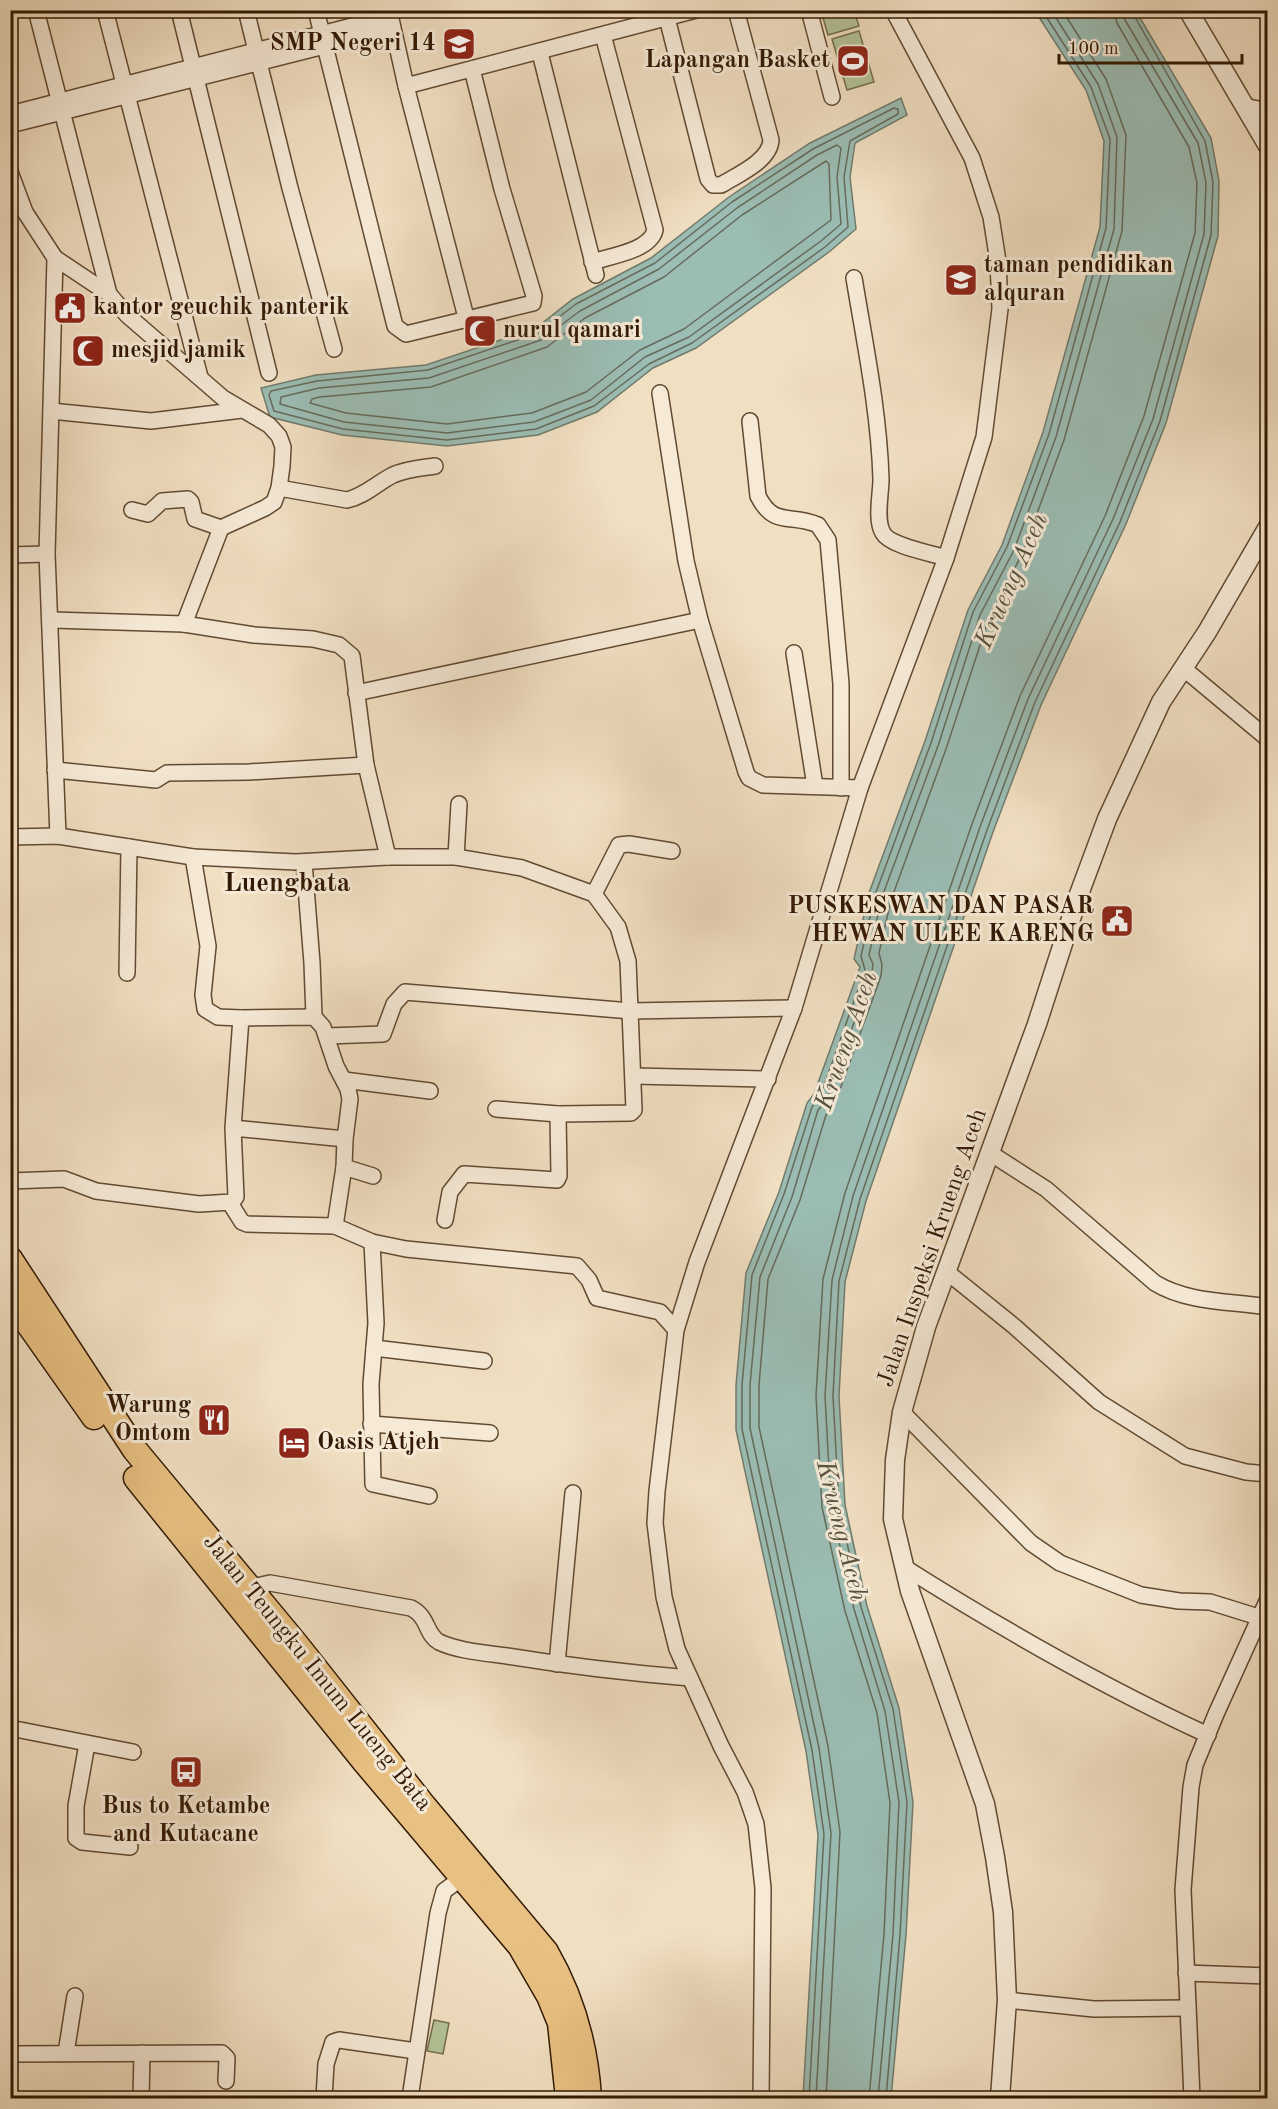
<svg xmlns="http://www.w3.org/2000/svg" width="1278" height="2109" font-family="'Old Standard TT',serif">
  <rect width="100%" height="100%" fill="#f1dfc2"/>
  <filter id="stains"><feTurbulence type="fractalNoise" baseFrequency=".00333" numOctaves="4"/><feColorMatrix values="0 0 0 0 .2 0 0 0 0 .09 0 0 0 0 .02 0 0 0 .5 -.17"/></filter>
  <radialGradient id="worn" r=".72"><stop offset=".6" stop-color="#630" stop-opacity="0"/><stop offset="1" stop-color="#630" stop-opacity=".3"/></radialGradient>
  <!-- green -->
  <g fill="#b4c397" stroke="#736e4c" stroke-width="1.5">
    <polygon points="821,11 854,11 859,26 828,35"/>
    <polygon points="859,31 874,82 847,90 832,39"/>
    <polygon points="434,2020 449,2023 443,2054 427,2051"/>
  </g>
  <!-- water -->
  <g fill="#9bbdb4" stroke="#717b6d" stroke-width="1.5">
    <polygon points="1035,11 1136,11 1211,138 1219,181 1218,236 1166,423 1126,524 1041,705 993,832 866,1201 845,1282 839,1396 845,1505 867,1606 899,1708 913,1802 906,1935 891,2098 803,2098 818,1835 806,1751 736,1430 736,1385 746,1273 779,1192 807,1103 814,1094 860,967 854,959 869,893 925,741 968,610 1002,545 1043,432 1100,227 1104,141 1086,90"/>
    <polygon points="901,98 907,115 855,143 850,177 856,229 829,252 696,348 653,368 597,412 538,435 447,446 342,435 270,417 261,388 316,375 426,365 536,328 573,299 651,258 729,197 810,143"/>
  </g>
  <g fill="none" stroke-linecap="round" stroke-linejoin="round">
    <!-- shore -->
    <g stroke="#666b5b" stroke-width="1.5">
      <polygon points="894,108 898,109 898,114 850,141 844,177 848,227 825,247 692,343 649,364 594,406 536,429 447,440 343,429 274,411 269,395 271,391 317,381 428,370 538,333 576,304 655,263 732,202 813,149"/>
      <polygon points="837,145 841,148 837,177 841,224 821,241 689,337 645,357 591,400 534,422 447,433 344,422 280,404 281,397 319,388 429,378 541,340 580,311 659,269 737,208 817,155"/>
      <polygon points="826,161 829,164 831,220 684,329 640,350 586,392 532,413 447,424 346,413 310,403 312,399 320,397 431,387 547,347 585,318 664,277 742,215"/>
      <polyline points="809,2098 824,1834 812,1750 742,1429 742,1385 752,1275 784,1194 812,1107 820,1097 865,970 861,956 875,895 931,743 973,612 1007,547 1049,434 1106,228 1110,139 1091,87 1042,10"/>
      <polyline points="816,2098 831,1833 819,1748 750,1428 750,1385 760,1277 792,1197 818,1110 827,1099 872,972 873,964 869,955 882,897 938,746 980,615 1014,550 1056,437 1114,229 1117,137 1098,84 1051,10"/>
      <polyline points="826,2098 840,1832 828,1746 759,1427 759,1385 768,1279 800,1200 826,1115 835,1103 881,976 882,965 879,953 891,900 946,749 989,618 1022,554 1064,440 1122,231 1126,135 1106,79 1062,10"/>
      <polyline points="869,2098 884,1934 890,1803 877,1713 845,1611 822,1507 816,1396 823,1279 845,1193 972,824 1020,696 1105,516 1144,416 1195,233 1197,183 1189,147 1117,23 1114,10"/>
      <polyline points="878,2098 893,1934 899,1802 885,1711 854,1609 831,1506 825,1396 832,1280 853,1196 980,827 1028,699 1113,519 1153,419 1204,234 1206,183 1198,143 1125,20 1123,10"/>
      <polyline points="886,2098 900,1935 907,1802 893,1709 861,1607 839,1506 833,1396 839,1281 860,1199 987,830 1035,702 1120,522 1160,421 1211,235 1213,182 1205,141 1131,10"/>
    </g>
    <!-- minor casing -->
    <g stroke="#624a32" stroke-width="18">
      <g id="minor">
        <polyline points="36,10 109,294"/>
        <polyline points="105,10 200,377"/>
        <polyline points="179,10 269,373"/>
        <polyline points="246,10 290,188 334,349"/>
        <polyline points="316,10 395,326 406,334 533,303 534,296 502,189 472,69"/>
        <polyline points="809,10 832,97"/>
        <path d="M 667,18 L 708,179 L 713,185 L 721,185 C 737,175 770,161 771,140 L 736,10"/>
        <polyline points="391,19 406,86 696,10"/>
        <polyline points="540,53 596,275"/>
        <polyline points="406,86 467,321"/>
        <polyline points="1244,106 1268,111"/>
        <polyline points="10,114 391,16"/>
        <polyline points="10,125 392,29"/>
        <polyline points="10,172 25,212 55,258 47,554 58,836"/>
        <polyline points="55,258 109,294 127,315 223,398 269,425 279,436 283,447 282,466 279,488 274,502 265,508 221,528 184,624"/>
        <path d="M 592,262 C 610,256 650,251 655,230 L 603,35"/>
        <path d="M 854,278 C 865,344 879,412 881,479 C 881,494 875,520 883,533 C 890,546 931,553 946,558"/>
        <polyline points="660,393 686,561 700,620 746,772 749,778 763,785 860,788"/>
        <polyline points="51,411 151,421 242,410"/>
        <path d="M 750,421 L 758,496 C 774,528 791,513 818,525 L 828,540 L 841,684 L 841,788"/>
        <path d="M 279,488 L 347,500 C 365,496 377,483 393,475 C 406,469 421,468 435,466"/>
        <polyline points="132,510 148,514 162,501 188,499 191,502 195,519 221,528"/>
        <polyline points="10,555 47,554"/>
        <polyline points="52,620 184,624 254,635 313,639 339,645 352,656 366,765 388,857"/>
        <polyline points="794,653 815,786"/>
        <polyline points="1183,668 1268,739"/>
        <polyline points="356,693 700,620"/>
        <polyline points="55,770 156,780 167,773 249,772 366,765"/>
        <polyline points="10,837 58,836 193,857 296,862 388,857 456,857 522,868 594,894 618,927 628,961 634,1110 631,1113 558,1114 496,1109"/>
        <polyline points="193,857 208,946 203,995 205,1009 218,1017 241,1018"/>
        <polyline points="456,857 459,804"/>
        <polyline points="304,862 312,963 314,1017"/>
        <polyline points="594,894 619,845 629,844 672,851"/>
        <polyline points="127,973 129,847"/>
        <polyline points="327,1036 383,1034 394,1004 405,992 631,1011 794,1008"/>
        <polyline points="634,1076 768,1079"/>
        <polyline points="344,1080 430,1091"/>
        <polyline points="345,1139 344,1167 373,1176"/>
        <path d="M 990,1153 L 1046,1189 L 1155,1283 C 1188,1303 1230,1301 1268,1307"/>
        <polyline points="344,1167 335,1226 372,1242 406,1249 577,1266 589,1280 597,1298 660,1312 676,1330"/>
        <polyline points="10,1181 64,1179 96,1191 199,1204 232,1202 236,1197 233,1128 241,1018 314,1017 323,1027 336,1066 348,1089 350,1099 345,1139 233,1128"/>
        <polyline points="230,1203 242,1222 247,1224 335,1226"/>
        <polyline points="445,1220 450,1192 464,1174 557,1180 559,1176 558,1114"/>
        <polyline points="372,1242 376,1323 371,1384 373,1484 429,1496"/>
        <polyline points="947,1272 1015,1327 1099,1402 1185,1456 1246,1472 1268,1474"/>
        <polyline points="374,1348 484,1361"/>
        <polyline points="902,1412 1031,1543 1060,1563 1141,1595 1179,1601 1210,1602 1268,1620"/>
        <polyline points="371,1424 490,1433"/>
        <path d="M 904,1567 C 1002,1629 1102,1686 1208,1735"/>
        <path d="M 248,1588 L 270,1583 L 411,1608 C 429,1617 425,1634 439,1642 C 458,1651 486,1653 507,1656 C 568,1666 629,1673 690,1678"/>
        <polyline points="557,1664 573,1493"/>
        <polyline points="10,1728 133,1752"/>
        <polyline points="87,1744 76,1806 76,1838 82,1842 130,1847"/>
        <polyline points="1186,1973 1268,1976"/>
        <polyline points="1007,2000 1094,2009 1188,2008"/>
        <polyline points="66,2053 75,1996"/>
        <polyline points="10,2054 222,2053 227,2058 226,2081"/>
        <polyline points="141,2098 142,2053"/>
        <polyline points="324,2098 326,2064 333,2042 339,2040 416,2051"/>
        <polyline points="410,2098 438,1913 444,1891 467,1874"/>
        <polyline points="761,2098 763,1888 756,1824 745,1792 721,1746 677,1649 664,1597 655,1523 657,1491 676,1330 697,1262 794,1008 860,788 946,558 984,437 1000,309 998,261 991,217 972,158 893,10"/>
        <polyline points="1192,2098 1183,1890 1191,1787 1195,1765 1216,1714 1268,1599"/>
      </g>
    </g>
    <!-- tertiary casing -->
    <g stroke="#624a32" stroke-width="21">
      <g id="tertiary">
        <polyline points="1188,10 1268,146"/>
        <polyline points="1000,2098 1007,2000 1003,1912 995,1857 985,1804 910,1591 893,1519 895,1460 902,1412 926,1327 1037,1024 1078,897 1107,819 1161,702 1207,632 1268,527"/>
      </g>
    </g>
    <!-- trunk casing -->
    <g stroke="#321902" stroke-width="27">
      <g id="trunk">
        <path d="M 10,1259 L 135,1450 L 296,1644 L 424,1806 L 546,1952 C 572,1997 586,2047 589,2098"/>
        <polyline points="10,1298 94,1417"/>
        <polyline points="136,1478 364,1761 520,1946 549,1996 560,2023 568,2098"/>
      </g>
    </g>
    <!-- minor -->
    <use href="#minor" stroke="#f6ead7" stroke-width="15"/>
    <!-- tertiary -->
    <use href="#tertiary" stroke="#f6ead7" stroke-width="18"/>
    <!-- trunk -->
    <use href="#trunk" stroke="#e8c081" stroke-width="24"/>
  </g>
  <!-- icons -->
  <defs>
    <g id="school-square" transform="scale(1.725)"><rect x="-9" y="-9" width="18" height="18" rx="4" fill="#8f2418" stroke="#f6ead7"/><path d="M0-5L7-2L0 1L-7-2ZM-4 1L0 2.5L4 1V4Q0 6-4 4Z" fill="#fff"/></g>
    <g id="stadium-square" transform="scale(1.725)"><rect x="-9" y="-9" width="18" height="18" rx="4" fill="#8f2418" stroke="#f6ead7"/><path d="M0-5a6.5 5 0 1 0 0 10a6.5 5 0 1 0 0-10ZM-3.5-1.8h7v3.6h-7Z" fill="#fff"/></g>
    <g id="university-square" transform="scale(1.725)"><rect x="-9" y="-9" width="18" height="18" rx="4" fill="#8f2418" stroke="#f6ead7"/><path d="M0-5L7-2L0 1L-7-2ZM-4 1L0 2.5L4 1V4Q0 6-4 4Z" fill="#fff"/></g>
    <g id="civic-square" transform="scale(1.725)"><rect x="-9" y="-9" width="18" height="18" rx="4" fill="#8f2418" stroke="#f6ead7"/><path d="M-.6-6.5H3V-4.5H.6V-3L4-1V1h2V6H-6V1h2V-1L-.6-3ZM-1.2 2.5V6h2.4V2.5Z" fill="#fff"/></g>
    <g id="mosque-square" transform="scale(1.725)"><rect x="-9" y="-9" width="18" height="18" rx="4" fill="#8f2418" stroke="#f6ead7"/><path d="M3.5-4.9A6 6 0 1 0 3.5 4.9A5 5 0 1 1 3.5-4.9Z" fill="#fff"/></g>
    <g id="restaurant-square" transform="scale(1.725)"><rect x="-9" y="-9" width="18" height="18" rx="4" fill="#8f2418" stroke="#f6ead7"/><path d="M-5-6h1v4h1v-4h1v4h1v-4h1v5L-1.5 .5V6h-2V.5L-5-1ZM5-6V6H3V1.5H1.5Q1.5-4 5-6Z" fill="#fff"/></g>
    <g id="hotel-square" transform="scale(1.725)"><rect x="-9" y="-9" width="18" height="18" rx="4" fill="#8f2418" stroke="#f6ead7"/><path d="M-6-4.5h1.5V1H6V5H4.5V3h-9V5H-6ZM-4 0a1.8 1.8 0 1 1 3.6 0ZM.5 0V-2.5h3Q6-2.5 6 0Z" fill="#fff"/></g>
    <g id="bus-square" transform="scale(1.725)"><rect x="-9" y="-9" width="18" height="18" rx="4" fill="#8f2418" stroke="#f6ead7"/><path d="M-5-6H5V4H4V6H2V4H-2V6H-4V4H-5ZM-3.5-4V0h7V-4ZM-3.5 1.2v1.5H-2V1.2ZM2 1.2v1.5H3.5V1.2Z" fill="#fff"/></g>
  </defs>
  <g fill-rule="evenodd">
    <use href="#school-square" x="459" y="44"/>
    <use href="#stadium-square" x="853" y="61"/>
    <use href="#university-square" x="961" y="280"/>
    <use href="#civic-square" x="70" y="308"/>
    <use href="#mosque-square" x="480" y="331"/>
    <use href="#mosque-square" x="88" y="351"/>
    <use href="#civic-square" x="1117" y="921"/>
    <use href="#restaurant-square" x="214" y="1420"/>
    <use href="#hotel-square" x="294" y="1443"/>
    <use href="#bus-square" x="186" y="1772"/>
  </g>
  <g text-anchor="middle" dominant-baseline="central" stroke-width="6" stroke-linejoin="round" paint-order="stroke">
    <!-- poi labels -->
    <g font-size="24" font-weight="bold" fill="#321902" stroke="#f6ead7" text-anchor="start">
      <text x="436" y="44" text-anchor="end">SMP Negeri 14</text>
      <text x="830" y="61" text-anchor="end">Lapangan Basket</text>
      <text x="984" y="266">taman pendidikan<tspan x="984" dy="28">alquran</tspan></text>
      <text x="93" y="308">kantor geuchik panterik</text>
      <text x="503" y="331">nurul qamari</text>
      <text x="111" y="351">mesjid jamik</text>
      <text x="1094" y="907" text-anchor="end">PUSKESWAN DAN PASAR<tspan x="1094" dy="28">HEWAN ULEE KARENG</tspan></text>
      <text x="191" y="1406" text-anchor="end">Warung<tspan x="191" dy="28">Omtom</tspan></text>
      <text x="317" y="1443">Oasis Atjeh</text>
      <text x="186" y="1807" text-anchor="middle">Bus to Ketambe<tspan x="186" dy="28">and Kutacane</tspan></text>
    </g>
    <!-- street labels -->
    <g font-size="24" fill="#321902" stroke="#f6ead7">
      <text transform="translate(933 1248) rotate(-71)">Jalan Inspeksi Krueng Aceh</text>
      <text transform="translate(317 1673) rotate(51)">Jalan Teungku Imum Lueng Bata</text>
    </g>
    <!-- water labels -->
    <g font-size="26" font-style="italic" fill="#575240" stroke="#f6ead7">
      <text transform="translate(1012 581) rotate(-66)">Krueng Aceh</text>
      <text transform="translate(847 1041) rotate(-71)">Krueng Aceh</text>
      <text transform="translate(841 1531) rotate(76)">Krueng Aceh</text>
    </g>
    <!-- quarter labels -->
    <g font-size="27" font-weight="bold" fill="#321902" stroke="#f6ead7">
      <text x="287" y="883">Luengbata</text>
    </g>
  </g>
  <!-- margin -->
  <rect width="1278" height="2109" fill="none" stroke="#f1dfc2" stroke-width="36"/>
  <rect x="12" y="12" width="1254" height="2085" fill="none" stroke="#321902" stroke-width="3"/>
  <rect x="18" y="18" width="1242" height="2073" fill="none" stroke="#321902" stroke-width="1.5"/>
  <!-- scale -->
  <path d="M1059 54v9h183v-9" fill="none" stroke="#321902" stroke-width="3"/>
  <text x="1068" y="54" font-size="18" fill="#321902" stroke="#f6ead7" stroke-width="4.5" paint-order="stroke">100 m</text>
  <rect width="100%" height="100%" filter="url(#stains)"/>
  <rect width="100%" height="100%" fill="url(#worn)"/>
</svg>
